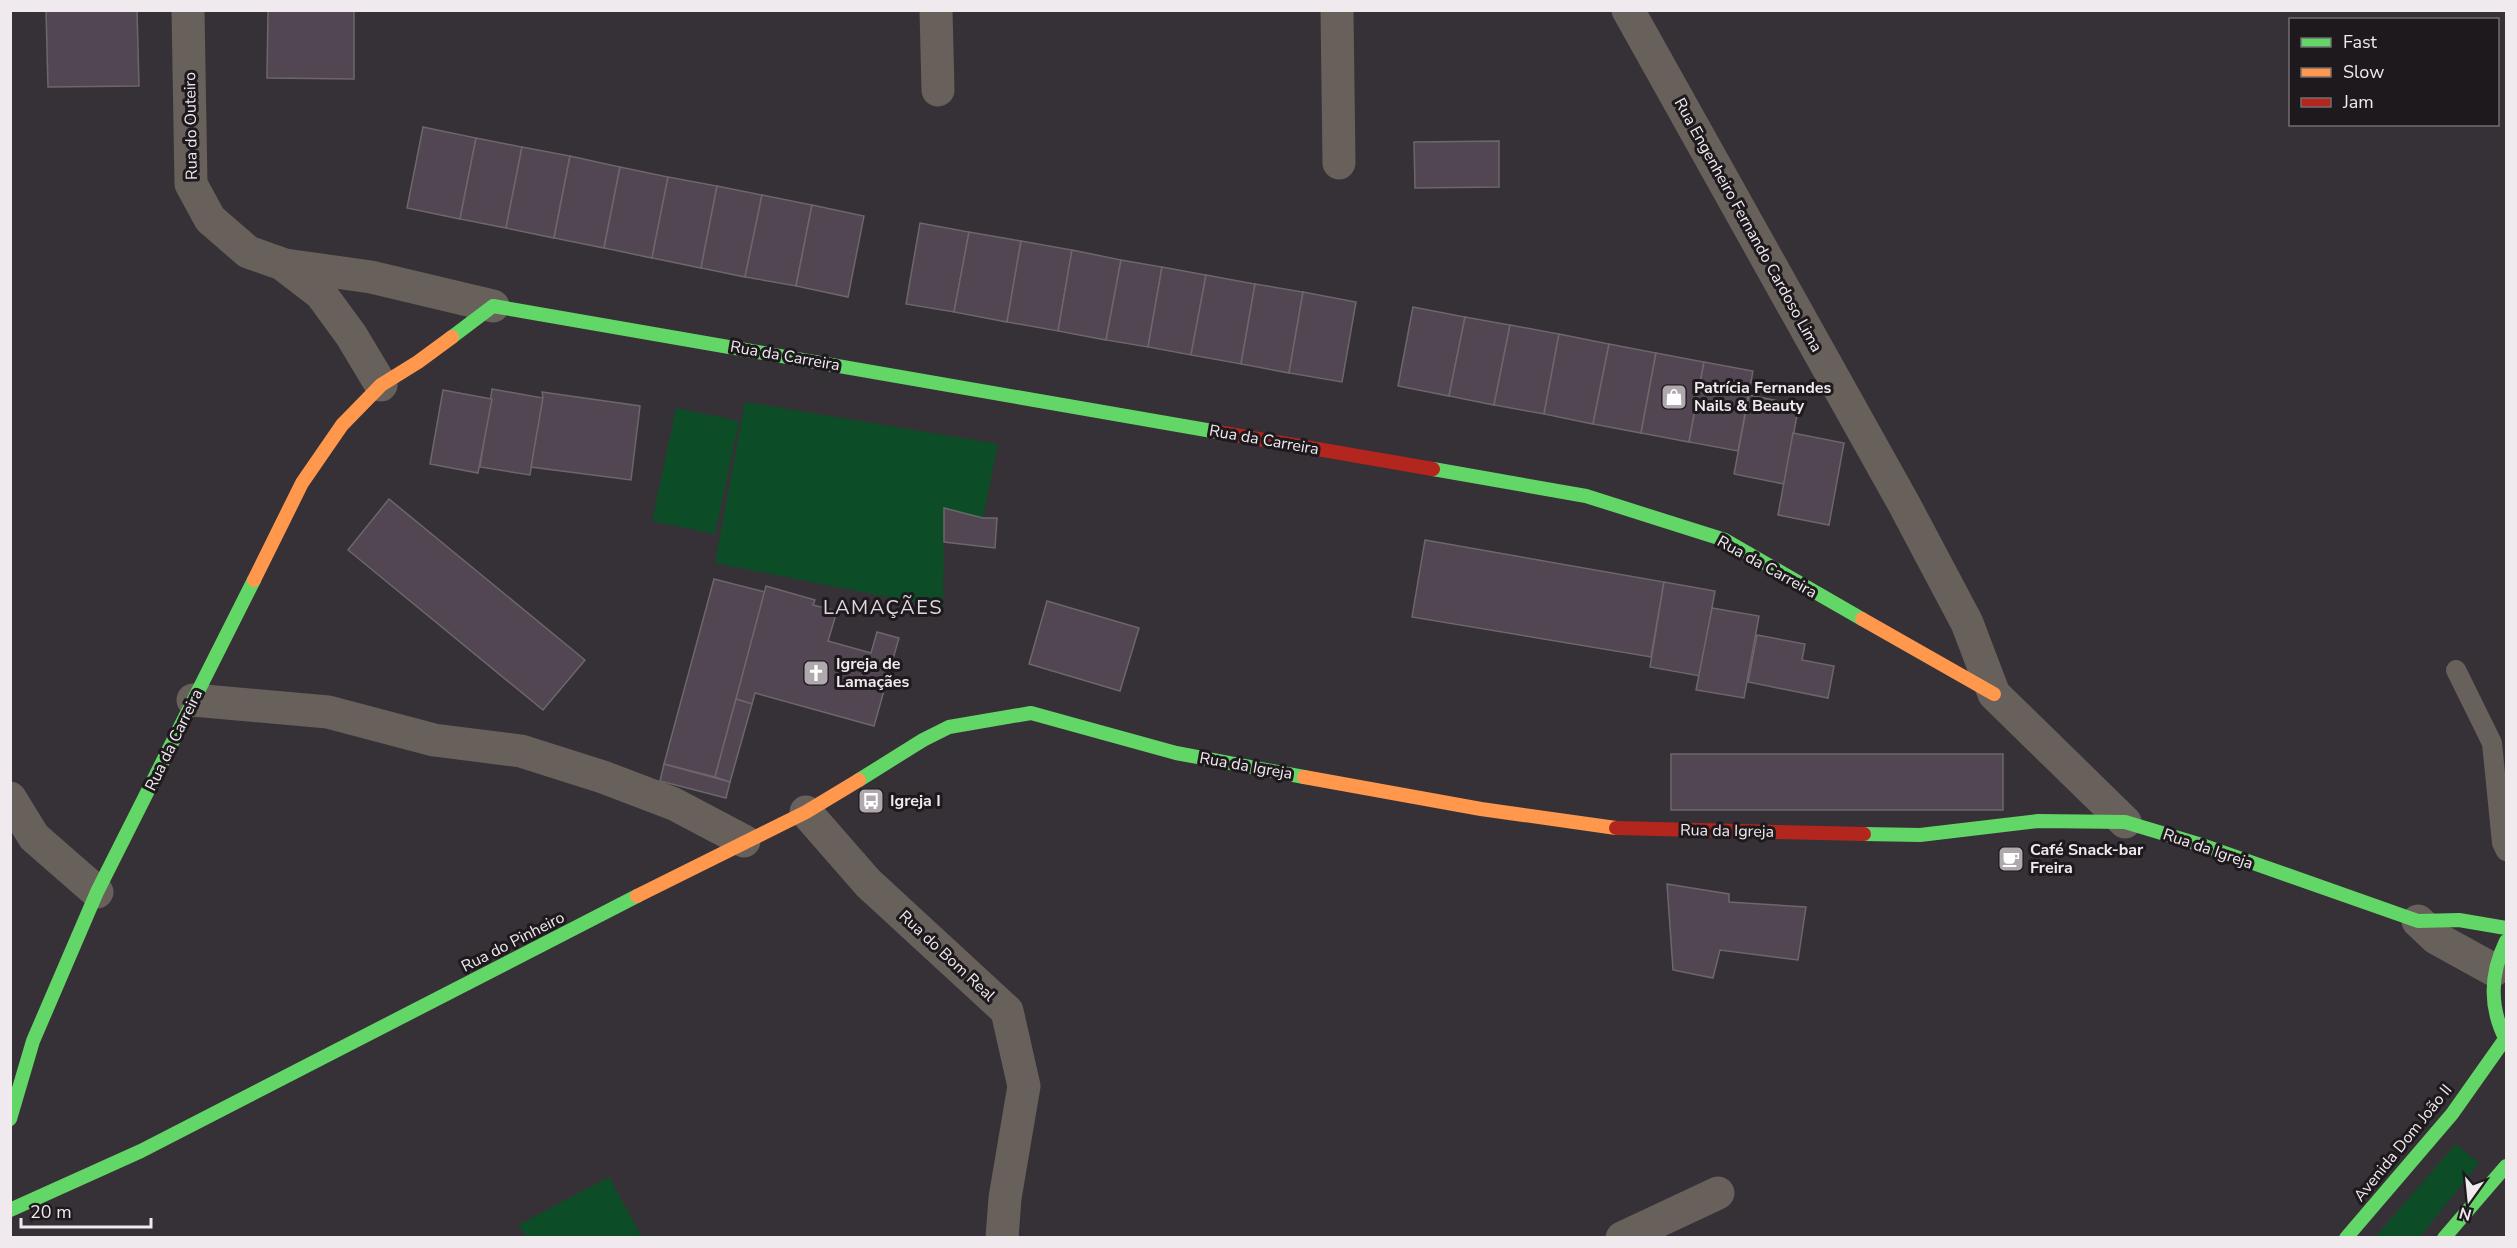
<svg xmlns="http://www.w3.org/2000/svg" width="2517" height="1248" font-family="'Nunito Sans',sans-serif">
  <rect width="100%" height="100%" fill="#363136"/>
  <!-- green -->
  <g fill="#0c4d27">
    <polygon points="745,402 998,444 983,518 944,508 943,608 715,563"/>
    <polygon points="676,408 739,421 715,534 652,521"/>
    <polygon points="2456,1144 2479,1163 2420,1237 2375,1237"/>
    <polygon points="609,1177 642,1237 526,1237 519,1225"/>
  </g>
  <!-- building -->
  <g fill="#534653" stroke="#6b676b" stroke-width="1.5">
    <polygon points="46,10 137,10 139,86 48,87"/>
    <polygon points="268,10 354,10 354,79 267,78"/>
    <polygon points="423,127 476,138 460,219 407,208"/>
    <polygon points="476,138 522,147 506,228 460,219"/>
    <polygon points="1499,141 1499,187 1415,188 1414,142"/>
    <polygon points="522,147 570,156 554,238 506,228"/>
    <polygon points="570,156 620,167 604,248 554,238"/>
    <polygon points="620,167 668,177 652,258 604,248"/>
    <polygon points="668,177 717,186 701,268 652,258"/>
    <polygon points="717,186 762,195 745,277 701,268"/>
    <polygon points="762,195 812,205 796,286 745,277"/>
    <polygon points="812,205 864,216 848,297 796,286"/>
    <polygon points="920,223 969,232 954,312 906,304"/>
    <polygon points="969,232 1021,241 1007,322 954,312"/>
    <polygon points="1021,241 1072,250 1058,331 1007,322"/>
    <polygon points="1072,250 1121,260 1106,340 1058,331"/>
    <polygon points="1121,260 1162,267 1148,347 1106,340"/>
    <polygon points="1162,267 1206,275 1191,355 1148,347"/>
    <polygon points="1206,275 1255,284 1241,364 1191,355"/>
    <polygon points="1255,284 1303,292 1289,373 1241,364"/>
    <polygon points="1303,292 1356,302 1342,382 1289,373"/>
    <polygon points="1413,307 1465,317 1449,396 1398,386"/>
    <polygon points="1465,317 1510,325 1494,405 1449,396"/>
    <polygon points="1510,325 1559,334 1544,414 1494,405"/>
    <polygon points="1559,334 1609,344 1593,424 1544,414"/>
    <polygon points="1609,344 1656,353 1641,433 1593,424"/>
    <polygon points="1656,353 1704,362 1689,442 1641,433"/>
    <polygon points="1704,362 1753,371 1738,451 1689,442"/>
    <polygon points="492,389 543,398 530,475 480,467"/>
    <polygon points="443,390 492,399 478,473 430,464"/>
    <polygon points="542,392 640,406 631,480 531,467 543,398"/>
    <polygon points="1749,395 1799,405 1784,484 1734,474"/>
    <polygon points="1793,433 1844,443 1829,525 1778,515"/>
    <polygon points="389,499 585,660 543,710 348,550"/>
    <polygon points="944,508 983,518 997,518 995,548 944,542"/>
    <polygon points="1425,540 1664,582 1651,657 1412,617"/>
    <polygon points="714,579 765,592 715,777 664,764"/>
    <polygon points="1664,582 1715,591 1700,676 1650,667"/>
    <polygon points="766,586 815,600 813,605 837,611 828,641 871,653 877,632 899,638 874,726 755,693 752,704 736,699"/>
    <polygon points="1047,601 1139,628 1120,691 1029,664"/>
    <polygon points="1712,608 1759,616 1744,698 1696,690"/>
    <polygon points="1757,635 1805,644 1802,660 1834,666 1828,698 1748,682"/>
    <polygon points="736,699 752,704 730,782 715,777"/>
    <rect x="1671" y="754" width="332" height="56"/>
    <polygon points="664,764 730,782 726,798 660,781"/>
    <polygon points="1667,884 1729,894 1729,902 1806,907 1798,960 1720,950 1713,978 1673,970"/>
  </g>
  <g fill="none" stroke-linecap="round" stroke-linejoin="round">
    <!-- lane -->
    <polyline stroke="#68605b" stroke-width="20" points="2456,670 2492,743 2502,843 2506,851"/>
    <!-- street -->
    <g stroke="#68605b" stroke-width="33">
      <polyline points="188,10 191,184 210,219 248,252 285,265 371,277 493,306"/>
      <polyline points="936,10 938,90"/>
      <polyline points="1337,10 1339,163"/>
      <polyline points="1628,10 1904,504 1967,623 1994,694 2125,822"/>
      <polyline points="286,267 321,294 351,335 381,385"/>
      <polyline points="193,700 328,712 434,740 521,751 603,777 674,804 744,841"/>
      <polyline points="10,798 34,837 97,892"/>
      <polyline points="806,812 868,883 1007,1011 1024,1086 1005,1198 1002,1238"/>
      <polyline points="2418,921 2436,938 2494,970"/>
      <polyline points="1622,1238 1718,1193"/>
    </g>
    <!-- fast -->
    <g stroke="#63d668" stroke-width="14">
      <polyline points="452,337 493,306 1218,432"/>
      <polyline points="1433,469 1586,496 1725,540 1862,619"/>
      <polyline points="859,780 923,740 949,727 1031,713 1176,753 1304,777"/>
      <polyline points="1864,834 1920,835 2038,821 2125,822 2205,846 2418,921 2459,920 2506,928"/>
      <path d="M 2506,941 C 2490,974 2489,1007 2506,1040"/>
      <polyline points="10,1119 33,1041 97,892 254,580"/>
      <polyline points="10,1210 141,1151 637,896"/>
      <polyline points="2346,1238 2452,1114 2505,1039"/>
      <polyline points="2444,1238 2506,1166"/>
    </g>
    <!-- slow -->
    <g stroke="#ff974d" stroke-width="14">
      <polyline points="254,580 302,483 342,425 381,385 418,362 452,337"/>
      <polyline points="1862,619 1994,694"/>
      <polyline points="1304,777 1481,809 1616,828"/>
      <polyline points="637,896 806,812 859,780"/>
    </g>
    <!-- jam -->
    <g stroke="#b3261e" stroke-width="14">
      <polyline points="1218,432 1433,469"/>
      <polyline points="1616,828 1864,834"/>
    </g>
  </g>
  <!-- icons -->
  <defs>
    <g id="shop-square" transform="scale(1.35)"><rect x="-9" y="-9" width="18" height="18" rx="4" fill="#afa9ae" stroke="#1d191c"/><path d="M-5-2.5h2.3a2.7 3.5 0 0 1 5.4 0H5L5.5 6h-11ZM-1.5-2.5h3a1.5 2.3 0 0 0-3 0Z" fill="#fff"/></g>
    <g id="church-square" transform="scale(1.35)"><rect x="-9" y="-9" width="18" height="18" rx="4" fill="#afa9ae" stroke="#1d191c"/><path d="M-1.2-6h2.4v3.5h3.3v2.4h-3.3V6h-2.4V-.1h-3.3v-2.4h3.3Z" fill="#fff"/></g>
    <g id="bus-square" transform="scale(1.35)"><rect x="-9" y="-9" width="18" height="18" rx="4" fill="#afa9ae" stroke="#1d191c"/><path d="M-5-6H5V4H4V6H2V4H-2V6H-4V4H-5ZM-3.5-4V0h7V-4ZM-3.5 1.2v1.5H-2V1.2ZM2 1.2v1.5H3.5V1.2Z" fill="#fff"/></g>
    <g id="cafe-square" transform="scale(1.35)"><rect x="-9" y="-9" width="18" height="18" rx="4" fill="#afa9ae" stroke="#1d191c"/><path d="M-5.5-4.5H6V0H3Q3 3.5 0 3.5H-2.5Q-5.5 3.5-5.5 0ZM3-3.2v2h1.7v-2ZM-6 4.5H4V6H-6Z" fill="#fff"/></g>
  </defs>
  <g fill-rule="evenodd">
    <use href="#shop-square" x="1674" y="397"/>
    <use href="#church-square" x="816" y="673"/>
    <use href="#bus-square" x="871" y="801"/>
    <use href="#cafe-square" x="2011" y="859"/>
  </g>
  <g text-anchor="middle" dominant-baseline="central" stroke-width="6" stroke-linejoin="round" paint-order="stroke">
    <!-- street labels -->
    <g font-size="16" fill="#f0eaef" stroke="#1d191c">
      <text transform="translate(191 126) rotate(-91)">Rua do Outeiro</text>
      <text transform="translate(1748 225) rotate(61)">Rua Engenheiro Fernando Cardoso Lima</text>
      <text transform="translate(785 356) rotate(10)">Rua da Carreira</text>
      <text transform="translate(1264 440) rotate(10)">Rua da Carreira</text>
      <text transform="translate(1767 567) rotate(29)">Rua da Carreira</text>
      <text transform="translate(174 740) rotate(-64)">Rua da Carreira</text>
      <text transform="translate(1246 766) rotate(10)">Rua da Igreja</text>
      <text transform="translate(1727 831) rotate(1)">Rua da Igreja</text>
      <text transform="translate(2208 849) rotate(19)">Rua da Igreja</text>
      <text transform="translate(513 942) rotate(-27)">Rua do Pinheiro</text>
      <text transform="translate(947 956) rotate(43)">Rua do Bom Real</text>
      <text transform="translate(2403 1143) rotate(-51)">Avenida Dom João II</text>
    </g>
    <!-- poi labels -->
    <g font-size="16" font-weight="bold" fill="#f0eaef" stroke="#1d191c" text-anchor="start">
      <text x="1694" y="388">Patrícia Fernandes<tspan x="1694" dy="18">Nails &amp; Beauty</tspan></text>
      <text x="836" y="664">Igreja de<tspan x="836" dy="18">Lamaçães</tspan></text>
      <text x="890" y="801">Igreja I</text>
      <text x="2030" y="850">Café Snack-bar<tspan x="2030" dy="18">Freira</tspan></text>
    </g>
    <!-- quarter labels -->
    <g font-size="20" letter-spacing="1.5" fill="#e2d6e1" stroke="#1d191c">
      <text x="883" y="607">LAMAÇÃES</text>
    </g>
  </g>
  <!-- border -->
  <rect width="2517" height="1248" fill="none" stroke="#f0eaef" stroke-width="24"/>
  <!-- legend -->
  <rect x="2289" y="18" width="210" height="108" fill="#1d191c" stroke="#716d70" stroke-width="1.5"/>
  <rect x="2301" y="38" width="30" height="9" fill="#63d668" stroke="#716d70" stroke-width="1.5"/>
  <text x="2343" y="48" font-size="18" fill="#f0eaef">Fast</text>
  <rect x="2301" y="68" width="30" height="9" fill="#ff974d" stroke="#716d70" stroke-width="1.5"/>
  <text x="2343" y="78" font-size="18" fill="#f0eaef">Slow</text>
  <rect x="2301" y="98" width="30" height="9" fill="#b3261e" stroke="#716d70" stroke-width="1.5"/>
  <text x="2343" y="108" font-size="18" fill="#f0eaef">Jam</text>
  <!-- north arrow -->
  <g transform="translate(2469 1200) rotate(195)" stroke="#1d191c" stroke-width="4.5" paint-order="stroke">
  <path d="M0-4.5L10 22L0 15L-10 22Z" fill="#f0eaef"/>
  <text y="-9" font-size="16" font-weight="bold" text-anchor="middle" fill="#f0eaef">N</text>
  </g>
  <!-- scale -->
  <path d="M21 1218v9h130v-9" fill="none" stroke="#f0eaef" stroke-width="3"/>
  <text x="30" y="1218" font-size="18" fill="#f0eaef" stroke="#1d191c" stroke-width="4.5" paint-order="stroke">20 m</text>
</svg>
